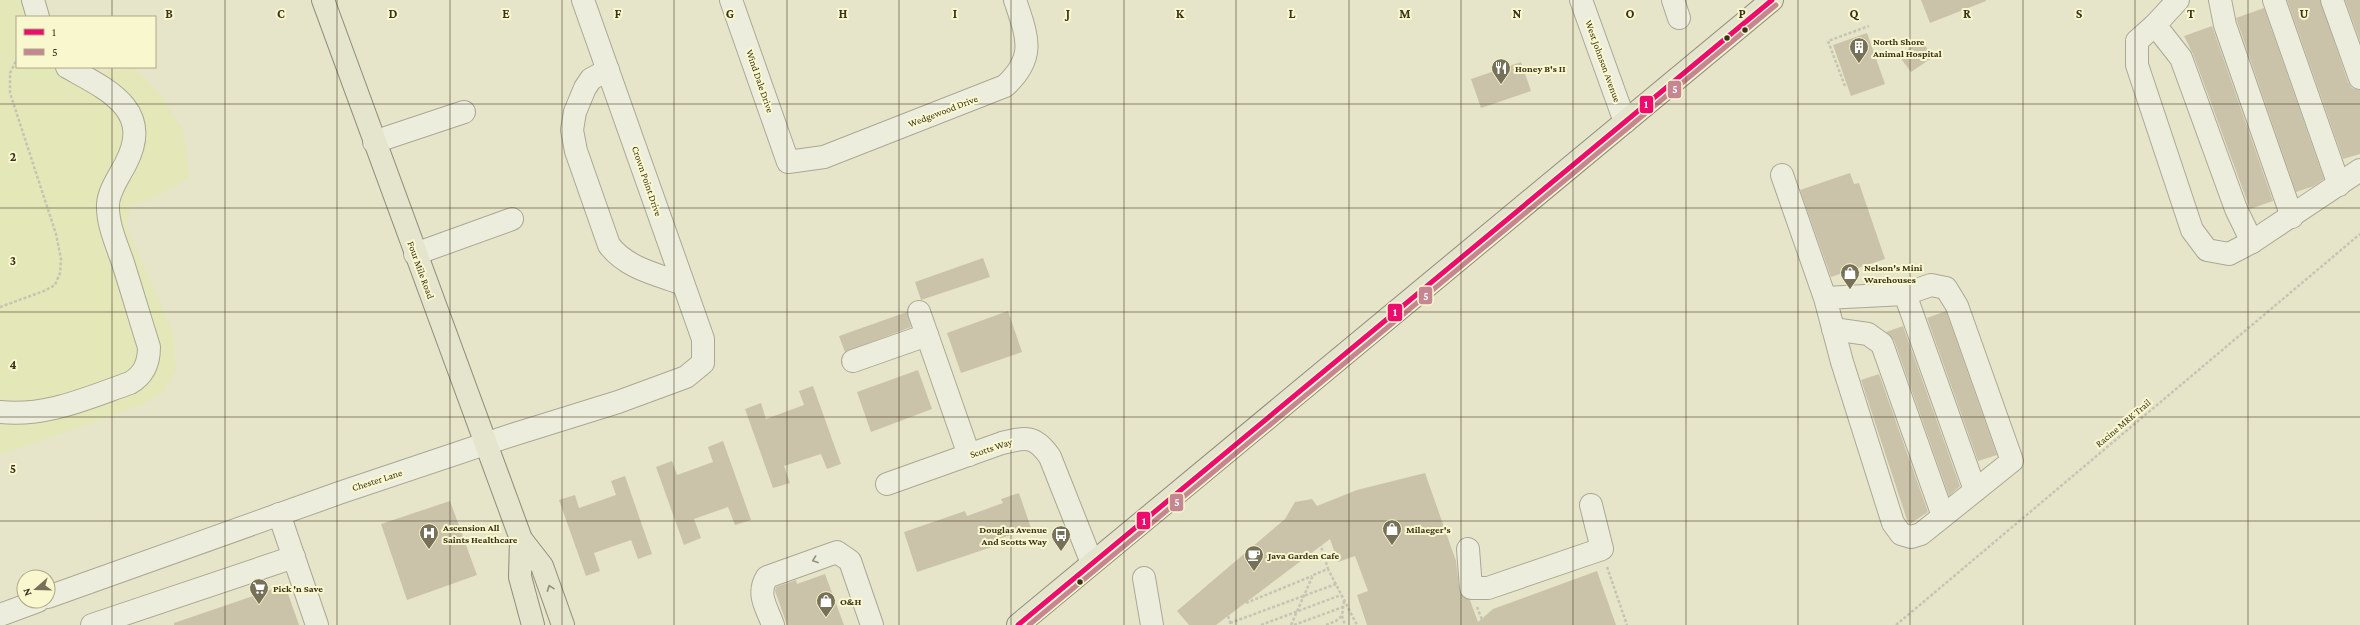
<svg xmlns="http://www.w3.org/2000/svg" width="2360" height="625" font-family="'Crimson Pro',serif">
  <rect width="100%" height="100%" fill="#e6e5c9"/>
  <!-- farmland -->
  <polygon fill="#e4e7b8" points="0,0 38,0 43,17 17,17 17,67 62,67 68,81 93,73 134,68 160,94 183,131 189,178 156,197 130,207 126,226 173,333 176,369 163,393 142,405 0,455"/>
  <!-- building -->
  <g fill="#cac3aa">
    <polygon points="1921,0 1986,0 1986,1 1930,23"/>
    <polygon points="2287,0 2320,0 2348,82 2352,88 2360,90 2360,154 2343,159"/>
    <polygon points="2345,0 2360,0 2360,41"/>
    <polygon points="2264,8 2324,179 2314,186 2296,192 2236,18"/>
    <polygon points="2212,26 2273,201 2250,209 2193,54 2184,36"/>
    <polygon points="1867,33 1885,84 1851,96 1833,45"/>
    <polygon points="1921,40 1933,57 1911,72 1899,56"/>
    <polygon points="1521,62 1531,91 1481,108 1471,79"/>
    <polygon points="1850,173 1854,184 1859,183 1885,259 1831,277 1800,190"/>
    <polygon points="983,258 990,277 921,300 915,282"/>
    <polygon points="1008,311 1022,352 961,373 947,333"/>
    <polygon points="1946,311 1997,455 1978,461 1927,318"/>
    <polygon points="907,312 911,327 845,352 839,336"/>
    <polygon points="1903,326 1960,486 1949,496 1894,340 1886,332"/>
    <polygon points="918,370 932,409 871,432 857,392"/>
    <polygon points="1879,374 1928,512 1910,524 1907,520 1861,380"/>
    <polygon points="813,386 841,464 827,469 821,454 784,466 790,483 773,488 745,409 761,403 766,419 804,405 799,391"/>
    <polygon points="723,441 751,520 735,525 728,507 694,519 701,538 684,545 656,467 672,461 677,475 713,462 708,447"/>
    <polygon points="1425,473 1456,561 1460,594 1470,600 1478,622 1493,609 1597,571 1616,625 1367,625 1357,595 1368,591 1355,556 1338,562 1330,539 1216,625 1189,625 1177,611 1285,519 1295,502 1312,499 1317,506 1357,490"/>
    <polygon points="625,476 652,554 638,559 631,540 594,553 600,571 586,576 559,500 575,495 579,508 616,495 611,481"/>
    <polygon points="1019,493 1031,528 999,539 1001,544 917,572 904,532 965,511 967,516 1003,503 1001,499"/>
    <polygon points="450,501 477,575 407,600 381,524"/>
    <polygon points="825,574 844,625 787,625 775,591 776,587 796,580 797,584"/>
    <polygon points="285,585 299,625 174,625 174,623"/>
  </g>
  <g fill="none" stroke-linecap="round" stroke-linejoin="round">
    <!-- minor casing -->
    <g stroke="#aba893" stroke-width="24">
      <g id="minor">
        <polyline points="33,0 38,17"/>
        <path d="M 731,0 L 788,162 L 824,157 L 1005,86 C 1037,57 1027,36 1015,0"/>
        <polyline points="1581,0 1625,122"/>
        <polyline points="1673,0 1679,18"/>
        <polyline points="2178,0 2155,25 2137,41 2137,65 2192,230 2207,250 2229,254 2252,242 2360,170"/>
        <polyline points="2220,0 2225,25 2292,217"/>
        <polyline points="2274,0 2339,185"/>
        <polyline points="2332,0 2360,78"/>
        <polyline points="2155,25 2181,58 2236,209 2252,242"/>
        <path d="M 608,70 L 591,79 L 585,88 L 575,112 L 572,130 L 576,151 L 609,245 C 626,268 656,274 683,284"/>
        <polyline points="374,142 464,112"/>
        <polyline points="1782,175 1825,298 1905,294 1931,285 1946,288 1957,306 2012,461 1921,534 1911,537 1901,534 1893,523 1842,362 1825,298"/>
        <polyline points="415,254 512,219"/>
        <polyline points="1905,294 1975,490"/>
        <polyline points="919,312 969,455"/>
        <polyline points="1833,329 1868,334 1882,344 1943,516"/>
        <polyline points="853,361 927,335"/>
        <path d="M 0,412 C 46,417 87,398 130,383 C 144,375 149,363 149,347 C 140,319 132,291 123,263 C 117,245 107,224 108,204 C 109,190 120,175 126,163 C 154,109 106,89 67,67"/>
        <path d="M 887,484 L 1002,443 C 1026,437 1035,435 1050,457 L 1092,563"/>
        <polyline points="279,514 317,625"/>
        <polyline points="1468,549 1471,588 1488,588 1602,549 1591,505"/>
        <polyline points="1144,578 1152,625"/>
        <polyline points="48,597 339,493 512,435 618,402 686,377 703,363 703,339 583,0"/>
        <polyline points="0,615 38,601"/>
        <polyline points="92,625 294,557"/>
        <path d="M 773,625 C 767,608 756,594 767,577 L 837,552 L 850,561 L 872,625"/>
      </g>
    </g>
    <!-- major casing -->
    <g stroke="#908d7a" stroke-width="24">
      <g id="major">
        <polyline points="323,0 521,539 542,566 563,625"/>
        <polyline points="521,539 520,577 533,625"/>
        <polyline points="1018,625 1772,0"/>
      </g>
    </g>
    <!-- path -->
    <g stroke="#c6c4b3" stroke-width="2.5" stroke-dasharray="3 2" stroke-linecap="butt">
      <polyline points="1845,86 1828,41 1869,26"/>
      <polyline points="0,307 44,291 55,285 60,273 61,259 56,234 10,93 10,73 17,59"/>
      <polyline points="1320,543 1328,569"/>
      <polyline points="1607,567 1627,625"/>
      <polyline points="1344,601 1342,616 1345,625"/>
      <polyline points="1246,603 1312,576"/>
      <polyline points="1477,607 1484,625"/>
      <polyline points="1228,616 1231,625"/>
      <polyline points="1230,623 1336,584"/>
      <polyline points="1261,625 1341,595"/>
      <polyline points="1291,625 1313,575 1328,569 1357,625"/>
      <polyline points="1294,625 1343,607"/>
      <polyline points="1326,625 1336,621 1342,616"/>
      <polyline points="1896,625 2360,234"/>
    </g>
    <!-- minor -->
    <use href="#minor" stroke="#ededdd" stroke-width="22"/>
    <!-- major -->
    <use href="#major" stroke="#e5e4cd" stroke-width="22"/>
    <!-- bus-1 casing -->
    <g stroke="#f9f7ce" stroke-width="8">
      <polyline id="bus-1" points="1018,625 1772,0"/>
    </g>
    <!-- bus-2 casing -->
    <g stroke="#f9f7ce" stroke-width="8">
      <polyline id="bus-2" points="1029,625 1776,5"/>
    </g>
    <!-- bus-1 -->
    <use href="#bus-1" stroke="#ed0b6d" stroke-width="5"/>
    <!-- bus-2 -->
    <use href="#bus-2" stroke="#c68691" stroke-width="5"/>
  </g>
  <!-- one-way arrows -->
  <defs><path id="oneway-chevron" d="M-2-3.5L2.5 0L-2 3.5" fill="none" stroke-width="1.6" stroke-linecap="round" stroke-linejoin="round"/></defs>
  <use stroke="#94907c" href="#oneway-chevron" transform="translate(815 560) rotate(160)"/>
  <use stroke="#908b74" href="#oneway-chevron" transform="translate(550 588) rotate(-110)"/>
  <!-- grid -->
  <path fill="none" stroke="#3a321b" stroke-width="1" stroke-opacity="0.55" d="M 112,0 L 112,17M 225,0 L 225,625M 337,0 L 337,625M 450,0 L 450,625M 562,0 L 562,625M 674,0 L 674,625M 787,0 L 787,625M 899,0 L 899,625M 1011,0 L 1011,625M 1124,0 L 1124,625M 1236,0 L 1236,625M 1349,0 L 1349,625M 1461,0 L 1461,625M 1573,0 L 1573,625M 1686,0 L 1686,625M 1798,0 L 1798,625M 1910,0 L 1910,625M 2023,0 L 2023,625M 2135,0 L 2135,625M 2248,0 L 2248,625M 112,67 L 112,625M 0,104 L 2360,104M 0,208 L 2360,208M 0,312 L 2360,312M 0,417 L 2360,417M 0,521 L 2360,521"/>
  <!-- icons -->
  <defs>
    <g id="building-pin" transform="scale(1)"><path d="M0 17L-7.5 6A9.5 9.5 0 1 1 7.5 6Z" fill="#767158" stroke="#f9f7ce"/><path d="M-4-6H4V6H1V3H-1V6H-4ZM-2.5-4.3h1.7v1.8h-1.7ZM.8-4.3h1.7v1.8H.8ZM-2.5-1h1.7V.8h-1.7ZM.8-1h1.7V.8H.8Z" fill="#fff"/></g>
    <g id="restaurant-pin" transform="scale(1)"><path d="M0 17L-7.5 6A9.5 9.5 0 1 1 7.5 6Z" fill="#767158" stroke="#f9f7ce"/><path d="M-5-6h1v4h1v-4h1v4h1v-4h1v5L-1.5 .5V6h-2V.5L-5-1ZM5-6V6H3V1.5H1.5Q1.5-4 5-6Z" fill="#fff"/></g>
    <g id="shop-pin" transform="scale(1)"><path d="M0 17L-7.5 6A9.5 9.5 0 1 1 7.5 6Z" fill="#767158" stroke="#f9f7ce"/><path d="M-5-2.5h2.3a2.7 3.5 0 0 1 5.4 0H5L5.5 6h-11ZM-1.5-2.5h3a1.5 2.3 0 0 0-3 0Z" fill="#fff"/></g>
    <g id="hospital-pin" transform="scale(1)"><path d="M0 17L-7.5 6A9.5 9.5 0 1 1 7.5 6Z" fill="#767158" stroke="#f9f7ce"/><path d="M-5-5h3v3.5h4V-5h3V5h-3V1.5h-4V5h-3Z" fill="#fff"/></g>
    <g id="bus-pin" transform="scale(1)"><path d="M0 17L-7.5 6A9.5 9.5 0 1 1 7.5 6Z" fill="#767158" stroke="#f9f7ce"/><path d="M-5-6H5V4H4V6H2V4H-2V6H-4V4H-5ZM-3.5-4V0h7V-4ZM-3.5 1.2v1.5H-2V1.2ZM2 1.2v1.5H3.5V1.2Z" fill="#fff"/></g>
    <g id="cafe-pin" transform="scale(1)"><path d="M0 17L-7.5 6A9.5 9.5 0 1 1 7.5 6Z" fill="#767158" stroke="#f9f7ce"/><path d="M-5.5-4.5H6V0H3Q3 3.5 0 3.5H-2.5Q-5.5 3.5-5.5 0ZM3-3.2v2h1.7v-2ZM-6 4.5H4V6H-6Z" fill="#fff"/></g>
    <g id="supermarket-pin" transform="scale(1)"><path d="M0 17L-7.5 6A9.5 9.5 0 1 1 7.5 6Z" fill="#767158" stroke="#f9f7ce"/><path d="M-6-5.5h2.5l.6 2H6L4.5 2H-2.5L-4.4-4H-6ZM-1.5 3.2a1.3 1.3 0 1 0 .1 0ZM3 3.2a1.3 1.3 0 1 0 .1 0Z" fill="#fff"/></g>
  </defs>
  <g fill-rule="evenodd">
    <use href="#building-pin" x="1859" y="47"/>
    <use href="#restaurant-pin" x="1501" y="68"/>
    <use href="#shop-pin" x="1850" y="273"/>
    <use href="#shop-pin" x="1392" y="529"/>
    <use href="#hospital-pin" x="429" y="533"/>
    <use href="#bus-pin" x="1061" y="535"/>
    <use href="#cafe-pin" x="1254" y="555"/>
    <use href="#supermarket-pin" x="259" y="588"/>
    <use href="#shop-pin" x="826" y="601"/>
  </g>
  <!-- markers -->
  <g fill="#3a321b" stroke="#f9f7ce" stroke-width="1.5">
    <circle cx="1745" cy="30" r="3.5"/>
    <circle cx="1727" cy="38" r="3.5"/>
    <circle cx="1080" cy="582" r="3.5"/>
  </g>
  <g text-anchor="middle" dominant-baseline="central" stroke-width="4" stroke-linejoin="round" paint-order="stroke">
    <!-- poi labels -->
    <g font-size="10" font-weight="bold" fill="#3a321b" stroke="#f9f7ce" text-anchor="start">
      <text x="1873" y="41">North Shore<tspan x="1873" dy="12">Animal Hospital</tspan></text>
      <text x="1515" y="68">Honey B's II</text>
      <text x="1864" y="267">Nelson's Mini<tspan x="1864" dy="12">Warehouses</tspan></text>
      <text x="443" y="527">Ascension All<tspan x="443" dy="12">Saints Healthcare</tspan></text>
      <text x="1047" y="529" text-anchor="end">Douglas Avenue<tspan x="1047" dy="12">And Scotts Way</tspan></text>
      <text x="1406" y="529">Milaeger's</text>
      <text x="1268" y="555">Java Garden Cafe</text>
      <text x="273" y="588">Pick 'n Save</text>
      <text x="840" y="601">O&amp;H</text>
    </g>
    <!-- street labels -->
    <g font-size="10" fill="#3a321b" stroke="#f9f7ce">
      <text transform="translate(1603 61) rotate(70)">West Johnson Avenue</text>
      <text transform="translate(760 81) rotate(71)">Wind Dale Drive</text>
      <text transform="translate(943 111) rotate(-21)">Wedgewood Drive</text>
      <text transform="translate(647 181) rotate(71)">Crown Point Drive</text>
      <text transform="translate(421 270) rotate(70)">Four Mile Road</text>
      <text transform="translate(2123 423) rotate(-40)">Racine MRK Trail</text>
      <text transform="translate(991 448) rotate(-18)">Scotts Way</text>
      <text transform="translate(377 480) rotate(-18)">Chester Lane</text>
    </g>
  </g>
  <g font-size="13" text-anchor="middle" font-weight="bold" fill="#3a321b" stroke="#f9f7ce" stroke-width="4" stroke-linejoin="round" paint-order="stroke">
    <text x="169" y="18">B</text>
    <text x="281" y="18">C</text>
    <text x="393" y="18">D</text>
    <text x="506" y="18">E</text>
    <text x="618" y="18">F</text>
    <text x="730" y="18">G</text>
    <text x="843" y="18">H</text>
    <text x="955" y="18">I</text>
    <text x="1068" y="18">J</text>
    <text x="1180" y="18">K</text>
    <text x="1292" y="18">L</text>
    <text x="1405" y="18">M</text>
    <text x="1517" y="18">N</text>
    <text x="1630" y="18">O</text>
    <text x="1742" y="18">P</text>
    <text x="1854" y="18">Q</text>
    <text x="1967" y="18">R</text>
    <text x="2079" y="18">S</text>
    <text x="2191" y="18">T</text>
    <text x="2304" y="18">U</text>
    <text x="13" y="161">2</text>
    <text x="13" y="265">3</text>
    <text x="13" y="369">4</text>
    <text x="13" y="473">5</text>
  </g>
  <g stroke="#f9f7ce" stroke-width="1.5">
    <rect x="1667" y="80" width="15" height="19" rx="4" fill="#c68691"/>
    <rect x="1639" y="95" width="15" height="19" rx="4" fill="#ed0b6d"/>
    <rect x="1418" y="286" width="15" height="19" rx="4" fill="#c68691"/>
    <rect x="1387" y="303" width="16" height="19" rx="4" fill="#ed0b6d"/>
    <rect x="1169" y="493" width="15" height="19" rx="4" fill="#c68691"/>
    <rect x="1136" y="511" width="15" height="19" rx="4" fill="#ed0b6d"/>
  </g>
  <g font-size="11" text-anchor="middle" font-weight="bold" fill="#fff">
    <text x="1675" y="93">5</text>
    <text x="1646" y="108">1</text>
    <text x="1426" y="300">5</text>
    <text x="1395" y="316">1</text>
    <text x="1177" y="506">5</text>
    <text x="1144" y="525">1</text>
  </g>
  <!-- legend -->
  <rect x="16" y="16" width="140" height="52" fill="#f9f7ce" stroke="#ada886"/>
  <rect x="24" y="29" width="20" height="6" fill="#ed0b6d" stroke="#ada886"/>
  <text x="52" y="36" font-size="12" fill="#3a321b">1</text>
  <rect x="24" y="49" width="20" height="6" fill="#c68691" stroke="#ada886"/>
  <text x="52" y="56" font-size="12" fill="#3a321b">5</text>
  <!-- north arrow -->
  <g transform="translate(36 589) rotate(250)"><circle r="19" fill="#f9f7ce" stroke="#ada886"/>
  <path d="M0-3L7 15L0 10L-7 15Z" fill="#767158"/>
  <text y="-6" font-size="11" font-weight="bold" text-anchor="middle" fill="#3a321b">N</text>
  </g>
</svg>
